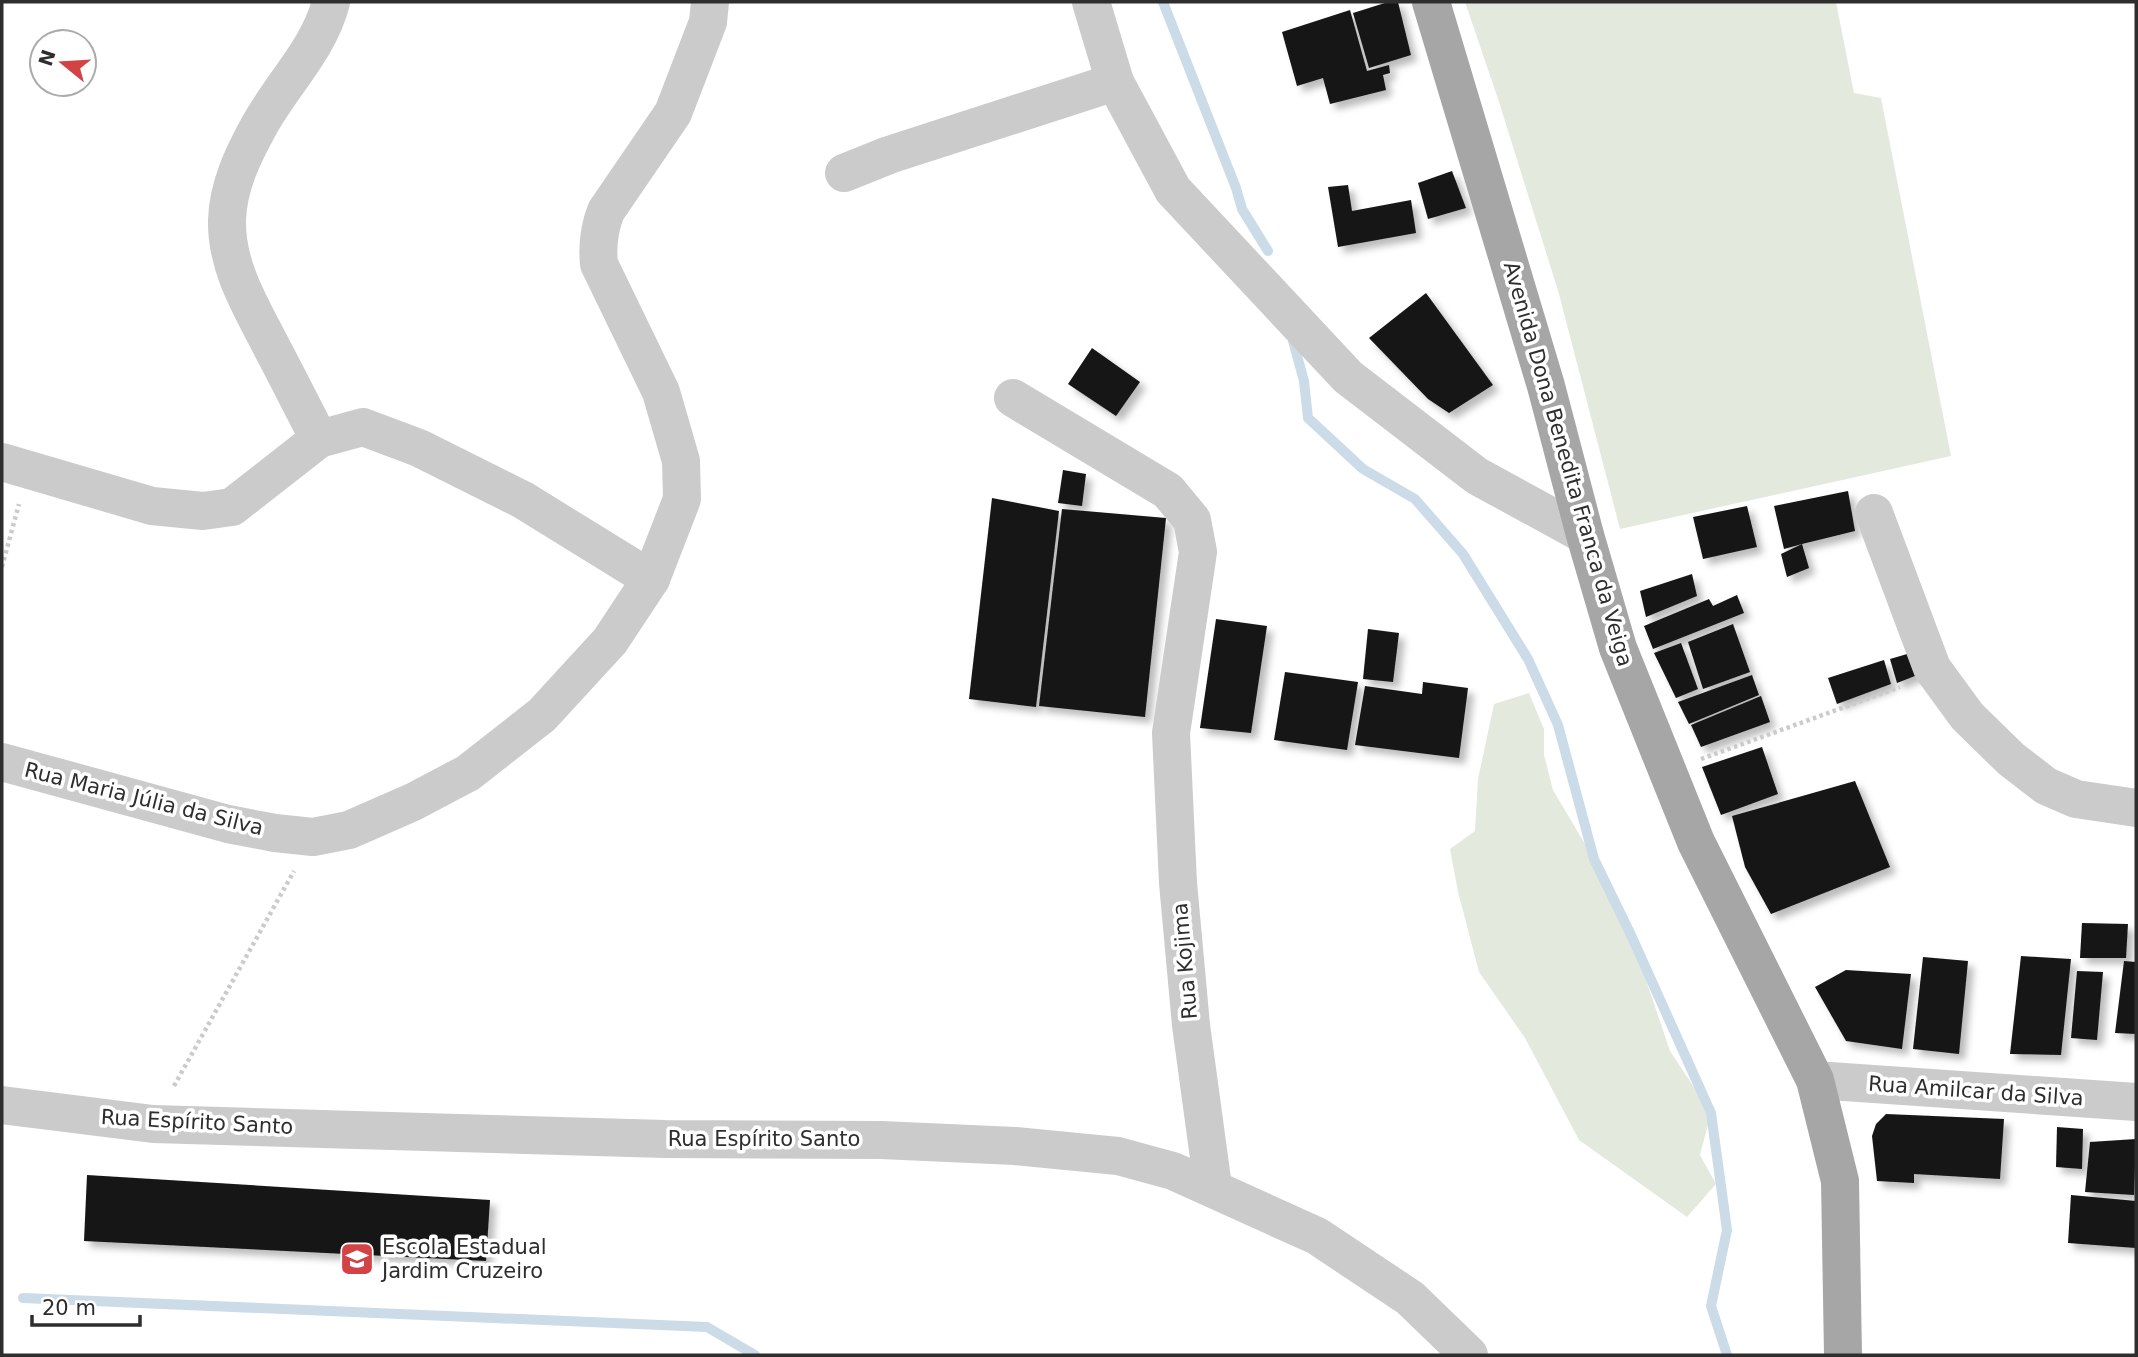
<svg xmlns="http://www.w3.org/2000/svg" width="2138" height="1357" font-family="'DejaVu Sans',sans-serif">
  <defs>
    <filter id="shadow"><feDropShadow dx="6" dy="6" stdDeviation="3.5" flood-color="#0004"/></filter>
  </defs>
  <rect width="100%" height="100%" fill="#fff"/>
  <!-- green -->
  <g fill="#e3eadd">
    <polygon points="1465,2 1836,2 1854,93 1881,98 1951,456 1620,529 1559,294 1499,102"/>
    <polygon points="1529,693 1544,729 1544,755 1553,790 1620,903 1670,1051 1711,1113 1700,1155 1716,1184 1687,1217 1579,1140 1525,1038 1479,972 1458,892 1450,849 1475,831 1478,779 1494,704"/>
  </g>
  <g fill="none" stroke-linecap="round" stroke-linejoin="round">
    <!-- stream -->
    <g stroke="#cbdbe8" stroke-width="10">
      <polyline points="1163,2 1236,188 1242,209 1268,251"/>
      <polyline points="1293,341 1304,381 1308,418 1363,469 1415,499 1463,554 1528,659 1558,725 1594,859 1631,935 1711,1113 1727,1230 1711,1306 1727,1355"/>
      <polyline points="23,1298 707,1327 755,1355"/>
    </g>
  </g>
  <!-- building -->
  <g fill="#151515" filter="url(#shadow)">
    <polygon points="1388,2 1398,2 1411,55 1369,68 1353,13"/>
    <polygon points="1350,10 1367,71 1389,65 1390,73 1383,75 1386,90 1330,104 1323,78 1297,86 1282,32"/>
    <polygon points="1452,171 1466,208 1428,219 1418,183"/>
    <polygon points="1348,185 1352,211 1411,200 1416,233 1338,247 1328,187"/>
    <polygon points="1426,293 1493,385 1449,413 1428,399 1369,338"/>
    <polygon points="1092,348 1140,382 1116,416 1068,384"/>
    <polygon points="1063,470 1086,474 1082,506 1058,503"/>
    <polygon points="1848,491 1855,531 1802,544 1809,568 1787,577 1781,554 1802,544 1784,549 1774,506"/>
    <polygon points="992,498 1059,511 1036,707 969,699"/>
    <polygon points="1747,506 1757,547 1703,559 1693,517"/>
    <polygon points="1062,509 1166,518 1145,717 1039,706"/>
    <polygon points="1692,574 1697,596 1646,617 1640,591"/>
    <polygon points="1737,595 1744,613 1653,649 1644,626 1709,599 1713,606"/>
    <polygon points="1216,619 1267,626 1251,733 1200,728"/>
    <polygon points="1733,624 1750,672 1703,689 1688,642"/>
    <polygon points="1368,629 1399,633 1393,682 1363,679"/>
    <polygon points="1681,643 1698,689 1676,698 1654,653"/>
    <polygon points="1914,652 1920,674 1897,683 1890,659"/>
    <polygon points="1884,660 1891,684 1837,704 1828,678"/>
    <polygon points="1285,672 1358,682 1347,750 1274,740"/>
    <polygon points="1752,675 1759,695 1689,724 1678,702"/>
    <polygon points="1423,682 1468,688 1459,758 1355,745 1365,686 1422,694"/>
    <polygon points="1761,696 1770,722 1701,747 1691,725"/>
    <polygon points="1762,747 1778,794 1721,815 1702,767"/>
    <polygon points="1855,781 1890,867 1771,914 1745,867 1732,816"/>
    <polygon points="2082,923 2128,924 2126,958 2080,958"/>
    <polygon points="2021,956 2071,959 2061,1055 2010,1054"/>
    <polygon points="1923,957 1968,961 1959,1054 1913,1049"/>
    <polygon points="2124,961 2136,962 2136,1034 2115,1033"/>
    <polygon points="1846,970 1911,974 1902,1049 1846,1041 1815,987"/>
    <polygon points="2077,971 2103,972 2097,1040 2071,1038"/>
    <polygon points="1886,1114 2004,1119 2000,1179 1914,1174 1914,1183 1877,1181 1872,1136 1876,1124"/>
    <polygon points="2057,1127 2083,1129 2082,1169 2056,1167"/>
    <polygon points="2136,1139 2134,1195 2085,1192 2090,1142"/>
    <polygon points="87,1175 490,1200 486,1261 84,1241"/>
    <polygon points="2071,1195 2136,1201 2136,1248 2068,1243"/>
  </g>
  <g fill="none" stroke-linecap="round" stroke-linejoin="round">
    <!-- path -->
    <g stroke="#cbcbcb" stroke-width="4.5" stroke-dasharray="3.5 3.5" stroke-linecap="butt">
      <polyline points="2,567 19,504"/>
      <polyline points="1701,759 1900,687"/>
      <polyline points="174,1086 294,871"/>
    </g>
    <!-- minor -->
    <g stroke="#cbcbcb" stroke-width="38">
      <polyline points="1091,2 1115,82 1173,190 1348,377 1477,476 1585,535"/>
      <polyline points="844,173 889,155 1115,82"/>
      <polyline points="1013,398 1168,491 1192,520 1198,552 1171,733 1178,883 1191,1025 1213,1187"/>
      <path d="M 319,439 C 303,408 287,376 270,344 C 250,305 226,266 227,220 C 228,186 243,155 259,126 C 282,84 319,49 331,2"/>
      <polyline points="2,462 152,506 203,511 232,507 319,439 363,427 419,448 523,500 651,579"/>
      <polyline points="1874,513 1932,668 1967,716 2011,759 2046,786 2076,799 2136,808"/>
      <path d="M 2,762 L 228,824 L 275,833 L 313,837 L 349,830 L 413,802 L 468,773 L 542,715 L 610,641 L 651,579 L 682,499 L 681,461 L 661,392 L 599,264 C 597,245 599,229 606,211 L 673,113 L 708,22 L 710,2"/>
      <polyline points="1815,1080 2136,1102"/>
      <polyline points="2,1105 153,1124 665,1139 881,1140 1015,1146 1118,1156 1173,1171 1317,1236 1410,1298 1469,1355"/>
    </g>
    <!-- major -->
    <polyline stroke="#a6a6a6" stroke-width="38" points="1431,2 1546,386 1585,535 1618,648 1696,842 1815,1080 1840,1181 1843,1355"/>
  </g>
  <!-- icons -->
  <defs>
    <g id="school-square" transform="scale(1.75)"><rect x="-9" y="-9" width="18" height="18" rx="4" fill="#d34244" stroke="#fff"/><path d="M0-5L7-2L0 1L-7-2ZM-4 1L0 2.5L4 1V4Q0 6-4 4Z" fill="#fff"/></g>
  </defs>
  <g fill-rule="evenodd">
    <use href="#school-square" x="357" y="1259"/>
  </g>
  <g text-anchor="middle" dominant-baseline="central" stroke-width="7" stroke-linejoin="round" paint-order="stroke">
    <!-- street labels -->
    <g font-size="21" fill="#2e2e2e" stroke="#fff">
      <text transform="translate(1568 464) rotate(74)">Avenida Dona Benedita Franca da Veiga</text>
      <text transform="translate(144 799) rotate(14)">Rua Maria Júlia da Silva</text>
      <text transform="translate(1185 961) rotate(-95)">Rua Kojima</text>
      <text transform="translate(1976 1091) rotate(4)">Rua Amilcar da Silva</text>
      <text transform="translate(197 1122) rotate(3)">Rua Espírito Santo</text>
      <text x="764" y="1139">Rua Espírito Santo</text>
    </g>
    <!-- poi labels -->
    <g font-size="21" fill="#2e2e2e" stroke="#fff" text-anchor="start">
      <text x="382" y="1247">Escola Estadual<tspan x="382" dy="24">Jardim Cruzeiro</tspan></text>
    </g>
  </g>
  <!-- border -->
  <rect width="2138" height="1357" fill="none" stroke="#2e2e2e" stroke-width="7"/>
  <!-- north arrow -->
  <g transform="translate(63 63) rotate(288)"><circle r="33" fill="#ffffff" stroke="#ababab" stroke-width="2"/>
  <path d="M0-5L12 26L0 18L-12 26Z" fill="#d34244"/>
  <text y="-10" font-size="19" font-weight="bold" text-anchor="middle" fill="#2e2e2e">N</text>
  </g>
  <!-- scale -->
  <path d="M32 1315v10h108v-10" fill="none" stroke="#2e2e2e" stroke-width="3.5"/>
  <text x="42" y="1315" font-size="21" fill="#2e2e2e" stroke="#ffffff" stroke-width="5" paint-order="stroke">20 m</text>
</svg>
